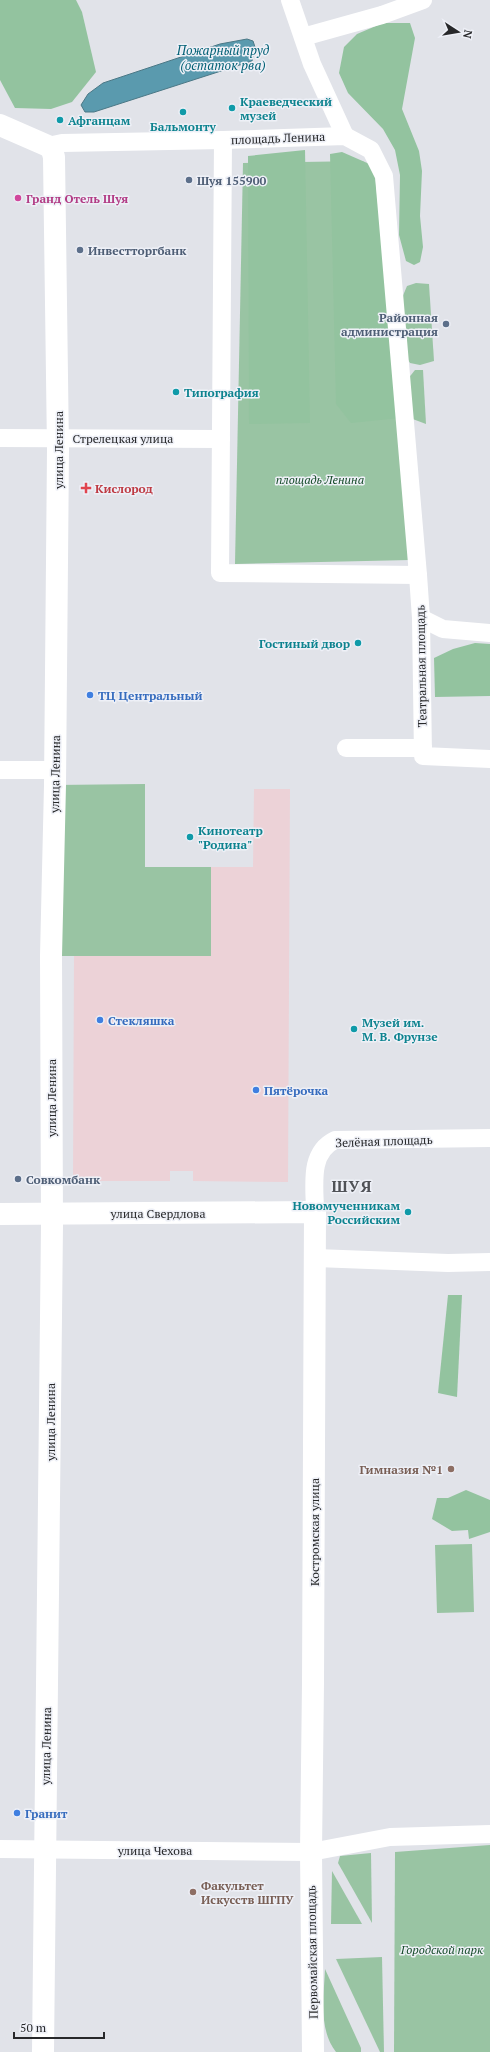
<svg xmlns="http://www.w3.org/2000/svg" width="490" height="2052" font-family="'PT Serif',serif">
  <rect width="100%" height="100%" fill="#e1e3e9"/>
  <!-- commercial -->
  <polygon fill="#ecd2d7" points="254,789 290,789 288,1182 193,1181 193,1171 170,1171 170,1181 73,1181 74,955 211,956 211,867 253,867"/>
  <!-- green -->
  <g fill="#99c4a3">
    <polygon points="363,161 375,178 410,560 235,564 243,163"/>
    <polygon points="416,283 429,284 434,361 420,365 410,363 405,355 402,298 407,286"/>
    <polygon points="415,370 423,370 426,424 410,418 407,380"/>
    <polygon points="145,784 145,867 211,867 211,956 51,956 55,785"/>
    <polygon points="472,1544 474,1612 437,1613 435,1545"/>
    <polygon points="490,1845 490,2052 394,2052 395,1852"/>
    <polygon points="371,1853 372,1923 338,1863 340,1856"/>
    <polygon points="332,1871 362,1924 331,1924"/>
    <polygon points="382,1957 384,2052 380,2052 336,1959"/>
    <path d="M 325,1969 L 361,2048 L 361,2052 L 336,2052 C 318,2029 324,1996 325,1969 Z"/>
  </g>
  <!-- forest -->
  <g fill="#93c39f">
    <polygon points="0,0 76,0 82,12 96,72 72,102 51,109 15,108 0,80"/>
    <polygon points="383,23 410,23 415,38 402,109 419,151 422,171 420,216 423,247 420,262 414,265 406,261 399,235 400,175 395,150 383,129 348,93 339,73 344,47 357,34"/>
    <polygon points="305,150 310,423 249,424 248,156"/>
    <polygon points="342,152 374,166 400,418 351,423 336,404 330,154"/>
    <polygon points="475,643 490,644 490,696 435,697 434,658 453,649"/>
    <polygon points="448,1295 462,1295 457,1397 438,1393"/>
    <polygon points="466,1490 490,1500 490,1532 469,1539 468,1530 452,1531 432,1519 437,1498 448,1498"/>
  </g>
  <!-- water -->
  <polygon fill="#5a9aae" stroke="#4b7886" points="247,39 253,41 255,47 252,61 94,112 85,112 81,105 88,94 103,83 220,44"/>
  <g fill="none" stroke-linecap="round" stroke-linejoin="round">
    <!-- minor -->
    <g stroke="#fff" stroke-width="18">
      <polyline points="290,0 312,64 345,136"/>
      <polyline points="303,37 382,15 423,0"/>
      <polygon points="345,136 371,150 384,176 418,575 220,573 223,140"/>
      <polyline points="48,146 62,143 223,140"/>
      <polyline points="0,438 221,439"/>
      <polyline points="418,575 421,618 423,756 490,759"/>
      <polyline points="421,618 443,629 490,633"/>
      <polyline points="346,748 423,748"/>
      <polyline points="0,770 55,770"/>
      <path d="M 315,1212 C 315,1187 308,1153 335,1140 L 490,1138"/>
      <polyline points="316,1258 448,1263 490,1262"/>
      <polyline points="0,1849 311,1852 390,1837 490,1834"/>
    </g>
    <!-- major -->
    <g stroke="#fff" stroke-width="22">
      <polyline points="0,125 48,146 52,150 54,157 58,449 55,785 51,956 52,1225 43,2052"/>
      <polyline points="0,1214 315,1212 313,1683 311,1852 313,2052"/>
    </g>
  </g>
  <!-- markers -->
  <g fill="#0f9aa8" stroke="#eef0f7" stroke-width="1.5">
    <circle cx="232" cy="108" r="4"/>
    <circle cx="183" cy="112" r="4"/>
    <circle cx="60" cy="120" r="4"/>
    <circle cx="176" cy="392" r="4"/>
    <circle cx="358" cy="643" r="4"/>
    <circle cx="190" cy="837" r="4"/>
    <circle cx="354" cy="1029" r="4"/>
    <circle cx="408" cy="1212" r="4"/>
  </g>
  <g fill="#5c6f8a" stroke="#eef0f7" stroke-width="1.5">
    <circle cx="189" cy="180" r="4"/>
    <circle cx="80" cy="250" r="4"/>
    <circle cx="446" cy="324" r="4"/>
    <circle cx="18" cy="1179" r="4"/>
  </g>
  <circle fill="#d1479c" stroke="#eef0f7" stroke-width="1.5" cx="18" cy="198" r="4"/>
  <path fill="#e0444e" stroke="#eef0f7" stroke-width="1.5" d="M84 482h4v4h4v4h-4v4h-4v-4h-4v-4h4z"/>
  <g fill="#3f7fe0" stroke="#eef0f7" stroke-width="1.5">
    <circle cx="90" cy="695" r="4"/>
    <circle cx="100" cy="1020" r="4"/>
    <circle cx="256" cy="1090" r="4"/>
    <circle cx="17" cy="1813" r="4"/>
  </g>
  <g fill="#8d6e63" stroke="#eef0f7" stroke-width="1.5">
    <circle cx="451" cy="1469" r="4"/>
    <circle cx="193" cy="1892" r="4"/>
  </g>
  <g text-anchor="middle" dominant-baseline="central" stroke-width="3" stroke-linejoin="round" paint-order="stroke">
    <!-- culture labels -->
    <g font-size="12" font-weight="bold" fill="#0d838f" stroke="#eef0f7" text-anchor="start">
      <text x="240" y="101">Краеведческий<tspan x="240" dy="14">музей</tspan></text>
      <text x="68" y="120">Афганцам</text>
      <text x="183" y="126" text-anchor="middle">Бальмонту</text>
      <text x="184" y="392">Типография</text>
      <text x="350" y="643" text-anchor="end">Гостиный двор</text>
      <text x="198" y="830">Кинотеатр<tspan x="198" dy="14">"Родина"</tspan></text>
      <text x="362" y="1022">Музей им.<tspan x="362" dy="14">М. В. Фрунзе</tspan></text>
      <text x="400" y="1205" text-anchor="end">Новомученникам<tspan x="400" dy="14">Российским</tspan></text>
    </g>
    <!-- street labels -->
    <g font-size="12" fill="#27282a" stroke="#eef0f7">
      <text transform="translate(278 138) rotate(-2)">площадь Ленина</text>
      <text x="123" y="438">Стрелецкая улица</text>
      <text transform="translate(58 450) rotate(-90)">улица Ленина</text>
      <text transform="translate(421 666) rotate(-91)">Театральная площадь</text>
      <text transform="translate(55 774) rotate(-89)">улица Ленина</text>
      <text transform="translate(51 1098) rotate(-90)">улица Ленина</text>
      <text transform="translate(384 1141) rotate(-2)">Зелёная площадь</text>
      <text x="158" y="1213">улица Свердлова</text>
      <text transform="translate(50 1422) rotate(-90)">улица Ленина</text>
      <text transform="translate(314 1532) rotate(-90)">Костромская улица</text>
      <text transform="translate(46 1746) rotate(-89)">улица Ленина</text>
      <text x="155" y="1850">улица Чехова</text>
      <text transform="translate(312 1952) rotate(-91)">Первомайская площадь</text>
    </g>
    <!-- service labels -->
    <g font-size="12" font-weight="bold" fill="#4e5e75" stroke="#eef0f7" text-anchor="start">
      <text x="197" y="180">Шуя 155900</text>
      <text x="88" y="250">Инвестторгбанк</text>
      <text x="438" y="317" text-anchor="end">Районная<tspan x="438" dy="14">администрация</tspan></text>
      <text x="26" y="1179">Совкомбанк</text>
    </g>
    <!-- hotel labels -->
    <g font-size="12" font-weight="bold" fill="#b23c85" stroke="#eef0f7" text-anchor="start">
      <text x="26" y="198">Гранд Отель Шуя</text>
    </g>
    <!-- park labels -->
    <g font-size="12" font-style="italic" fill="#144a28" stroke="#eef0f7">
      <text x="320" y="479">площадь Ленина</text>
      <text x="442" y="1949">Городской парк</text>
    </g>
    <!-- health labels -->
    <g font-size="12" font-weight="bold" fill="#be3a42" stroke="#eef0f7" text-anchor="start">
      <text x="95" y="488">Кислород</text>
    </g>
    <!-- shop labels -->
    <g font-size="12" font-weight="bold" fill="#366cbe" stroke="#eef0f7" text-anchor="start">
      <text x="98" y="695">ТЦ Центральный</text>
      <text x="108" y="1020">Стекляшка</text>
      <text x="264" y="1090">Пятёрочка</text>
      <text x="25" y="1813">Гранит</text>
    </g>
    <!-- education labels -->
    <g font-size="12" font-weight="bold" fill="#785e54" stroke="#eef0f7" text-anchor="end">
      <text x="443" y="1469">Гимназия №1</text>
      <text x="201" y="1885" text-anchor="start">Факультет<tspan x="201" dy="14">Искусств ШГПУ</tspan></text>
    </g>
    <!-- water labels -->
    <g font-size="13" font-style="italic" fill="#026075" stroke="#eef0f7">
      <text x="223" y="50">Пожарный пруд<tspan x="223" dy="15">(остаток рва)</tspan></text>
    </g>
    <!-- district labels -->
    <g font-size="16" font-weight="bold" letter-spacing="1" fill="#505257" stroke="#eef0f7">
      <text x="352" y="1186">ШУЯ</text>
    </g>
  </g>
  <!-- north arrow -->
  <g transform="translate(458 32) rotate(102)" stroke="#eef0f7" stroke-width="3" paint-order="stroke">
  <path d="M0-3L7 15L0 10L-7 15Z" fill="#27282a"/>
  <text y="-6" font-size="11" font-weight="bold" text-anchor="middle" fill="#27282a">N</text>
  </g>
  <!-- scale -->
  <path d="M14 2032v6h90v-6" fill="none" stroke="#27282a" stroke-width="2"/>
  <text x="20" y="2032" font-size="12" fill="#27282a" stroke="#eef0f7" stroke-width="3" paint-order="stroke">50 m</text>
</svg>
